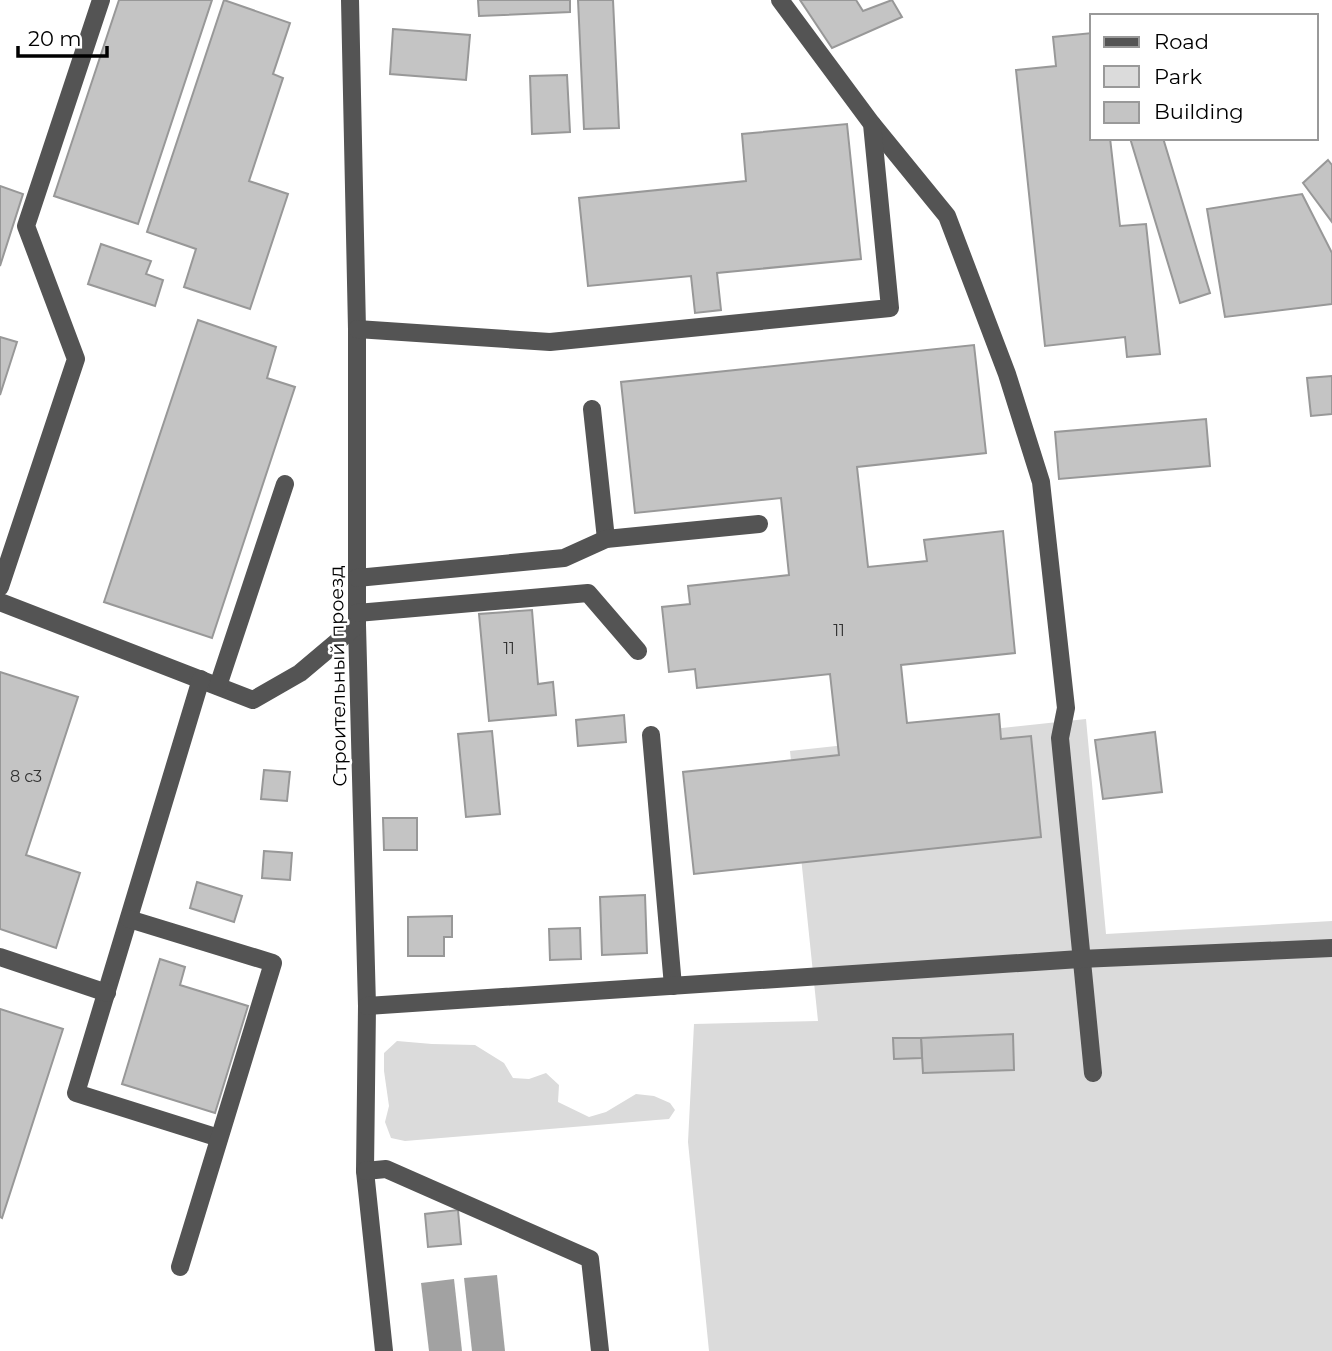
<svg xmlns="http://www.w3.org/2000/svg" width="1332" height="1351" font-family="Montserrat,sans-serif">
  <rect width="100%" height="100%" fill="#fff"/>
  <!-- green -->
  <g fill="#dbdbdb">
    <polygon points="1086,719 1106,934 1332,921 1332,1351 709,1351 688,1142 694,1024 818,1021 790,751"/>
    <polygon points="397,1041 432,1044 475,1045 504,1063 513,1078 529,1079 546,1073 559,1085 558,1102 589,1117 606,1112 636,1094 654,1096 670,1103 675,1110 669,1119 656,1120 405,1141 391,1138 385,1122 389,1106 384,1071 384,1053"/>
  </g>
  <!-- water -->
  <g fill="#a2a2a2">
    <polygon points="497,1275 505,1351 472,1351 464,1278"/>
    <polygon points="454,1279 462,1351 429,1351 421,1283"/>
  </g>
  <!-- building -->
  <g fill="#c4c4c4" stroke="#989898" stroke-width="2">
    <polygon points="119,0 212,0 138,224 54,196"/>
    <polygon points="224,0 290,23 273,74 283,78 249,181 288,194 250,309 184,287 196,249 147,232"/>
    <polygon points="478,0 570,0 570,12 479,16"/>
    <polygon points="578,0 613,0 619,128 584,129"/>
    <polygon points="800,0 856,0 863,11 892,0 902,17 832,48"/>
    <polygon points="393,29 470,35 466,80 390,74"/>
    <polygon points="1092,33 1092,138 1110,138 1120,226 1146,224 1160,354 1127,357 1125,337 1045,346 1016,70 1056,66 1053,37"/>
    <polygon points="567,75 570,132 532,134 530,76"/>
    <polygon points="847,124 861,259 717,273 721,310 695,313 691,276 588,286 579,198 746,181 742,134"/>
    <polygon points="1130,138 1163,138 1210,293 1180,303"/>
    <polygon points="1328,160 1332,165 1332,222 1303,183"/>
    <polygon points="0,186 23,194 0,266"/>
    <polygon points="1302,194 1332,253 1332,304 1225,317 1207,209"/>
    <polygon points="101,244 151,261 146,274 163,280 155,306 88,284"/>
    <polygon points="198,320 276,347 267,378 295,387 212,638 104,602"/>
    <polygon points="0,337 17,342 0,395"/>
    <polygon points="974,345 986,453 857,467 868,567 927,561 924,540 1003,531 1015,653 901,665 907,723 999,714 1001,739 1031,736 1041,837 694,874 683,772 839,755 830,674 697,688 695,669 669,672 662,607 690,604 688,586 789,575 781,498 635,513 621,382"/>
    <polygon points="1332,376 1332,414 1311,416 1307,378"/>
    <polygon points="1206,419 1210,466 1059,479 1055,432"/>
    <polygon points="532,610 538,684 553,682 556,715 489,721 479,614"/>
    <polygon points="0,672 78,697 26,855 80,873 56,948 0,929"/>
    <polygon points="624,715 626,742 578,746 576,720"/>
    <polygon points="492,731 500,814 466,817 458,734"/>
    <polygon points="1155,732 1162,792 1103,799 1095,740"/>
    <polygon points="264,770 290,772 287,801 261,799"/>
    <polygon points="383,818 417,818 417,850 384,850"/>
    <polygon points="264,851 292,853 290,880 262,878"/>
    <polygon points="197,882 242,896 234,922 190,908"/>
    <polygon points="645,895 647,953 602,955 600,897"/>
    <polygon points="452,916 452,937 444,937 444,956 408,956 408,917"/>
    <polygon points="580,928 581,959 550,960 549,929"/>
    <polygon points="160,959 185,967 180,985 248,1006 215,1113 122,1084"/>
    <polygon points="0,1009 63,1029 2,1218 0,1217"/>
    <polygon points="1013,1034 1014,1070 923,1073 921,1038"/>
    <polygon points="893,1038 921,1038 922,1058 894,1059"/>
    <polygon points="458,1210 461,1244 428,1247 425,1214"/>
  </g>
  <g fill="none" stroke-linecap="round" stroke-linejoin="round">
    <!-- minor -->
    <g stroke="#545454" stroke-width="18">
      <polyline points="350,0 357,329 357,625 367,1006 365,1171 384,1351"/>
      <polyline points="872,124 947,216 1007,374 1041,482 1066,708 1060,738 1093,1073"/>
      <polyline points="357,329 550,342 890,308 872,124 780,0"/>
      <polyline points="592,409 606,539"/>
      <polyline points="357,578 564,558 606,539 759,524"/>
      <polyline points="0,587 76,359 26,226 101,0"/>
      <polyline points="0,602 253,700 300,673 357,625"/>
      <polyline points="357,613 588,593 638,651"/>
      <polyline points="201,679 76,1093 219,1138"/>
      <polyline points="218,686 285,484"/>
      <polyline points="651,735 673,986"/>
      <polyline points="129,919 273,963 180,1267"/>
      <polyline points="0,957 107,993"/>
      <polyline points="367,1006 1080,959 1332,948"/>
      <polyline points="365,1171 386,1169 590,1259 600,1351"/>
    </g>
  </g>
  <g text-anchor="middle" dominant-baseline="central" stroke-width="5" stroke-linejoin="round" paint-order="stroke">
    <!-- number labels -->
    <g font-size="16" fill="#313131">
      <text x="839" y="630">11</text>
      <text x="509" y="648">11</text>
      <text x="26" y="776">8 с3</text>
    </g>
    <!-- street labels -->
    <g font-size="19" fill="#000" stroke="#fff">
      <text transform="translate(338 676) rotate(-91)">Строительный проезд</text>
    </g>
  </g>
  <!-- legend -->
  <rect x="1090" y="14" width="228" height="126" fill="#ffffff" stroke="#999999" stroke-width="2"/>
  <rect x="1104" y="37" width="35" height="10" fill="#545454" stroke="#999999" stroke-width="2"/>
  <text x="1154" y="49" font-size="21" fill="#000000">Road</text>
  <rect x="1104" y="66" width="35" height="21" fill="#dbdbdb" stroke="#999999" stroke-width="2"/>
  <text x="1154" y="84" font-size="21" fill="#000000">Park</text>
  <rect x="1104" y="102" width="35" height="21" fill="#c4c4c4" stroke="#999999" stroke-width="2"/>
  <text x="1154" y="119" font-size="21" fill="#000000">Building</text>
  <!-- scale -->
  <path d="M18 46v10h89v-10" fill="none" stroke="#000000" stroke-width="3.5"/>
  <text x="28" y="46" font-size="21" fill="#000000" stroke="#ffffff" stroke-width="5" paint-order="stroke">20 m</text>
</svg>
